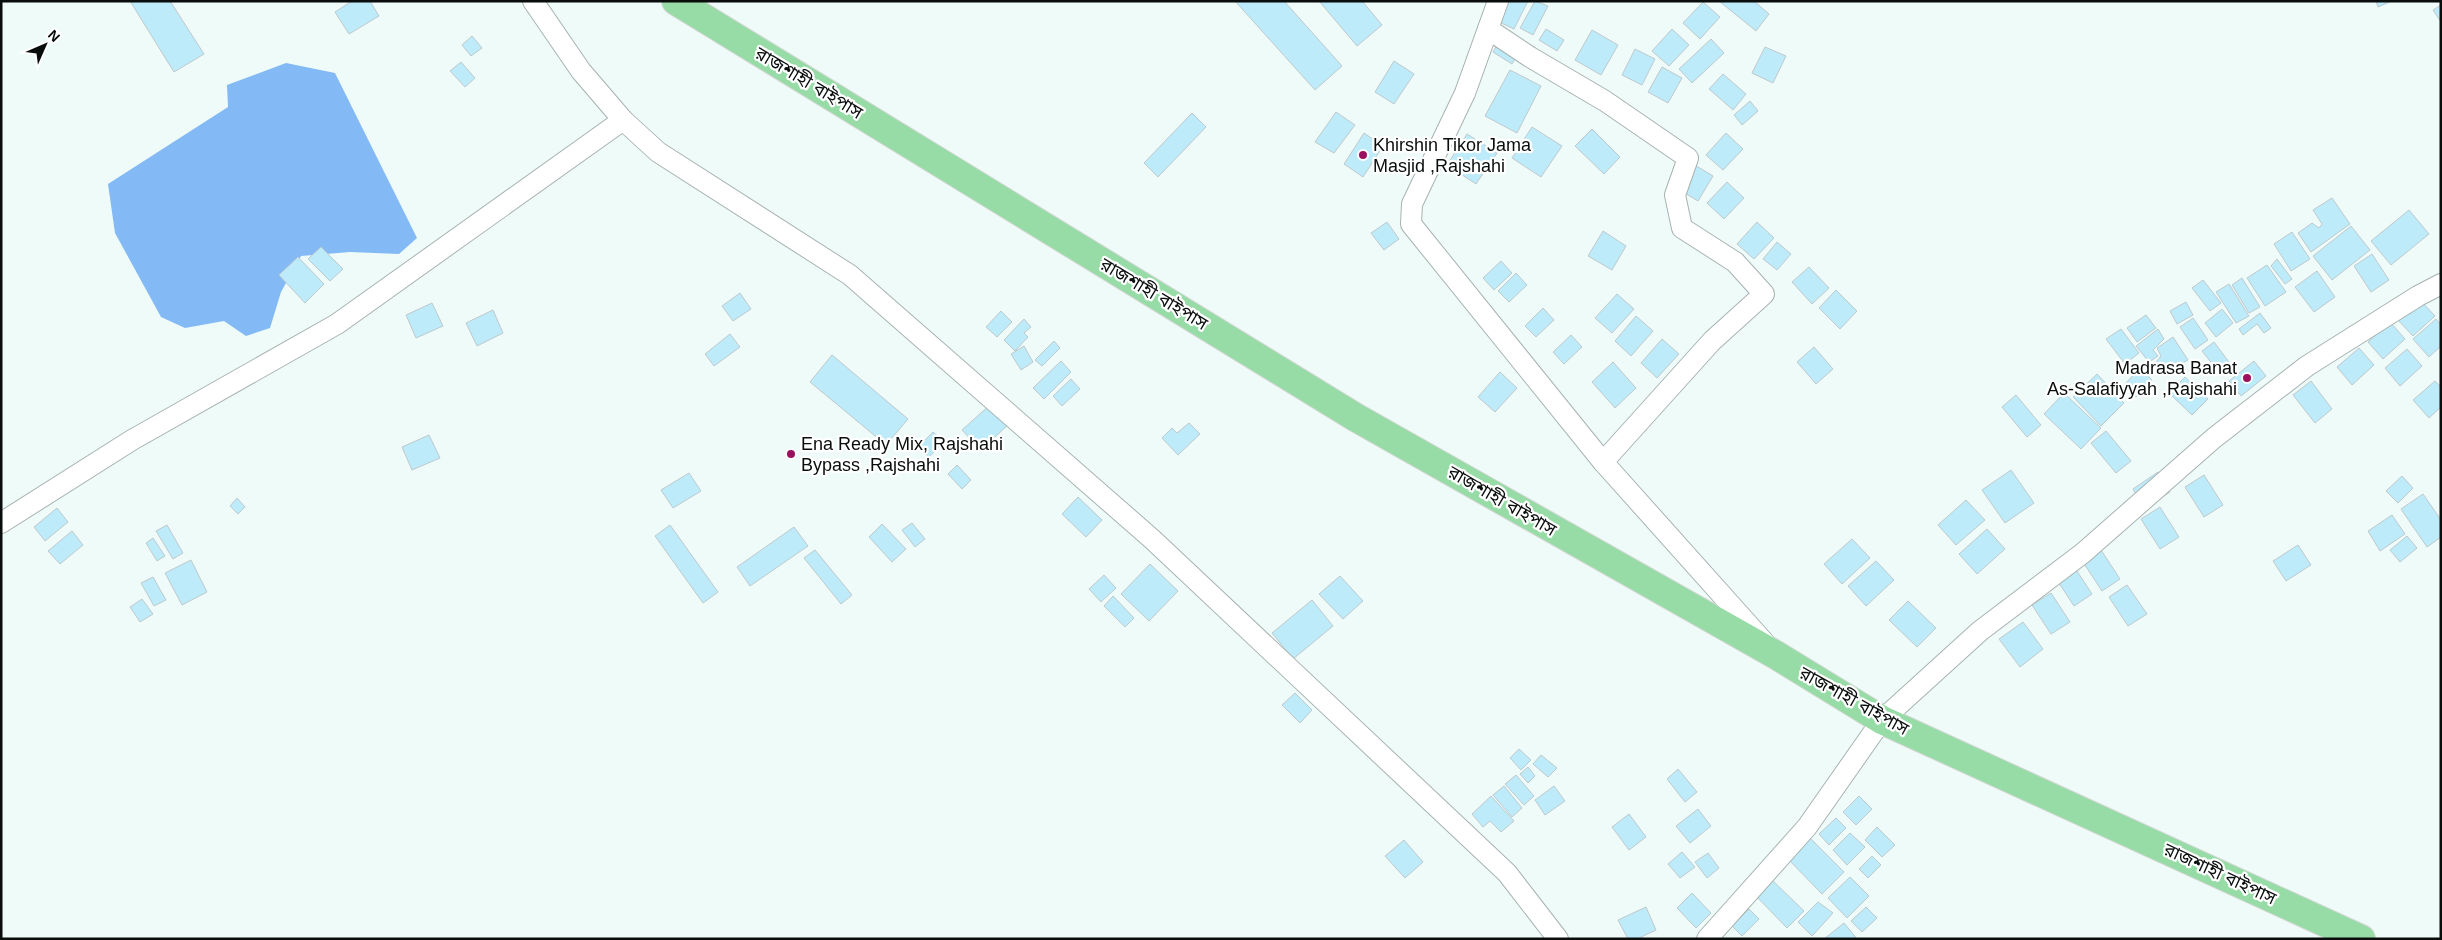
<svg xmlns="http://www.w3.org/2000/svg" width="2442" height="940" font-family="Arial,'Noto Sans Bengali',sans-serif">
  <rect width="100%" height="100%" fill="#effbf9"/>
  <!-- water -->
  <polygon fill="#83b9f4" points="286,63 335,73 417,238 399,254 350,252 301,256 281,292 270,328 246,336 224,321 185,328 161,317 115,233 108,184 228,107 227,85"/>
  <!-- building -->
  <g fill="#bdebf9" stroke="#bec9cd">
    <polygon points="130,1 170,1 204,54 174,72"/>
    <polygon points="352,1 370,1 379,16 349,34 335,12"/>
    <polygon points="1235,1 1284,1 1342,66 1315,90"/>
    <polygon points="1319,1 1362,1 1382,25 1357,46"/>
    <polygon points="1507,1 1528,1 1514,29 1497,21"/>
    <polygon points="1535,1 1548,6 1533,35 1520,28"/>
    <polygon points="1719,1 1754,1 1769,14 1756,31"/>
    <polygon points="2376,1 2392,1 2378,7"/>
    <polygon points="1703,2 1720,17 1700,39 1683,23"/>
    <polygon points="2441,5 2441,22 2433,10"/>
    <polygon points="1546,29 1564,40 1557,51 1539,40"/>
    <polygon points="1672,29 1689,45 1669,66 1652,51"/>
    <polygon points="1592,30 1618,45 1601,75 1575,60"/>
    <polygon points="1503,34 1523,45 1512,64 1493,52"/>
    <polygon points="472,36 482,48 471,56 462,45"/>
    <polygon points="1711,39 1724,53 1692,83 1679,69"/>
    <polygon points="1765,47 1786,56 1773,83 1752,73"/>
    <polygon points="1635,49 1655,59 1642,85 1622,75"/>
    <polygon points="1394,61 1414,74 1394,104 1375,92"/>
    <polygon points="461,62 475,78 465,87 450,71"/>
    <polygon points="1662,67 1682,78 1668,103 1648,92"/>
    <polygon points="1510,70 1541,86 1517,133 1485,116"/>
    <polygon points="1723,74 1746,94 1733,110 1709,89"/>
    <polygon points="1750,101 1758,111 1742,125 1734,115"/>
    <polygon points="1336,112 1355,125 1334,153 1315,142"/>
    <polygon points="1192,113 1206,127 1158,177 1144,163"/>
    <polygon points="1532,127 1562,146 1541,177 1512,158"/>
    <polygon points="1592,129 1620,157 1604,174 1575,146"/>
    <polygon points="1364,133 1383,146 1363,177 1344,164"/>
    <polygon points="1726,133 1743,149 1723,170 1706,155"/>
    <polygon points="1467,134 1497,153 1476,184 1447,165"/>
    <polygon points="1683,158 1713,176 1698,201 1668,183"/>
    <polygon points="1727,182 1744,198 1724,219 1707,203"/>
    <polygon points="2332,198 2350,224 2311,252 2298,233 2312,223 2319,228 2322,224 2313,210"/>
    <polygon points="2409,210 2429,234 2391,265 2371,241"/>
    <polygon points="1387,222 1399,239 1384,250 1371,233"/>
    <polygon points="1757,222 1774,238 1754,259 1737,244"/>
    <polygon points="2351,226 2370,250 2332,280 2313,256"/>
    <polygon points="1603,231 1626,246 1612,270 1588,256"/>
    <polygon points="2292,232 2310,259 2291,271 2274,244"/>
    <polygon points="1777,242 1791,254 1777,270 1763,259"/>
    <polygon points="321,247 343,269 330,281 308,259"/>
    <polygon points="2372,254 2389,280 2371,292 2354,266"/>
    <polygon points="298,257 324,284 305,303 279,275"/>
    <polygon points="2277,259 2292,279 2285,284 2271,266"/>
    <polygon points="1501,261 1512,273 1494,290 1483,278"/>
    <polygon points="2267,265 2286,292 2265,306 2247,278"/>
    <polygon points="1809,267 1829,288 1812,304 1792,282"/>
    <polygon points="2317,271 2335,297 2314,312 2295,287"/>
    <polygon points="1516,273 1527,285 1509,302 1498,291"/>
    <polygon points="2242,278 2260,307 2249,313 2232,285"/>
    <polygon points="2203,280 2221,303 2210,311 2192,288"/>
    <polygon points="2229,284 2249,316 2236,323 2216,292"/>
    <polygon points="1836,290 1857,311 1840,329 1819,308"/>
    <polygon points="740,293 751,309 733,321 722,306"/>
    <polygon points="1617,294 1634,309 1612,333 1595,318"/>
    <polygon points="2419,299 2435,316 2413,336 2397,319"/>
    <polygon points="2186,302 2193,315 2177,324 2170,311"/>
    <polygon points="432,303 443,326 416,338 406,315"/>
    <polygon points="1543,308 1554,320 1536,337 1525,326"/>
    <polygon points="2222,309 2233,323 2216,337 2205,323"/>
    <polygon points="493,310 503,333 477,346 466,323"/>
    <polygon points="1001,311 1012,322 997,337 986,327"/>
    <polygon points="2260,313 2271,328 2264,333 2257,324 2243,335 2239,329"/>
    <polygon points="2146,315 2156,328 2137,342 2127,328"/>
    <polygon points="1636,316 1653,331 1631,356 1615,341"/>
    <polygon points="2193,318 2208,340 2195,349 2180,327"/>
    <polygon points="1024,319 1031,327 1024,333 1028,337 1015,351 1004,340"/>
    <polygon points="2436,319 2441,325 2441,346 2429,357 2413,339"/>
    <polygon points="2390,322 2405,339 2383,359 2368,342"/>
    <polygon points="2121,329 2139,353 2125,364 2106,339"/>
    <polygon points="2158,329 2164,339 2153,350 2158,356 2149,362 2136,346"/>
    <polygon points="730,334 740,347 714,366 705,354"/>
    <polygon points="1571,335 1582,347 1564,364 1553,352"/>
    <polygon points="2173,337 2188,360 2163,375 2156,362 2161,356 2157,348"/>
    <polygon points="1662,339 1679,354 1657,378 1641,363"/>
    <polygon points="1054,341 1060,348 1042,366 1035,360"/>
    <polygon points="2214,342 2229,362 2218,371 2202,351"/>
    <polygon points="1024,346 1033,362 1021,370 1011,354"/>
    <polygon points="1814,347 1833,369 1816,384 1797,362"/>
    <polygon points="2359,348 2374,365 2352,385 2337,367"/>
    <polygon points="2407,349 2422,366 2400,386 2385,368"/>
    <polygon points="832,355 908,419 886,445 810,382"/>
    <polygon points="1061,361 1071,372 1044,399 1033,388"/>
    <polygon points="2254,361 2266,376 2241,396 2229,381"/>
    <polygon points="1613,362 1636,388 1615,408 1592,382"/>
    <polygon points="2140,368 2152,380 2136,397 2123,386"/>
    <polygon points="1500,372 1517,388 1495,412 1478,397"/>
    <polygon points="2097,374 2124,403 2101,426 2073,397"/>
    <polygon points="2185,377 2208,399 2192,415 2169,393"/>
    <polygon points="1071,379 1080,389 1062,406 1053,396"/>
    <polygon points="2311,381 2332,409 2315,423 2293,395"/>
    <polygon points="2435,381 2441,387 2441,407 2429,418 2413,400"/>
    <polygon points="2064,393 2101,428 2081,449 2044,414"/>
    <polygon points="2016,395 2041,425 2027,437 2002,407"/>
    <polygon points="991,404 1009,424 981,450 962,430"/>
    <polygon points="1189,423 1200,434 1178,455 1162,438 1172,428 1177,433"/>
    <polygon points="2106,431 2131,461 2116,473 2091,443"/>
    <polygon points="933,432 944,442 929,457 918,447"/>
    <polygon points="429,435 440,458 412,470 402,447"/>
    <polygon points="957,465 971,480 962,489 948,474"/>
    <polygon points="2011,470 2034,503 2005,523 1982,490"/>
    <polygon points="2158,472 2170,492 2145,508 2133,489"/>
    <polygon points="689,473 701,491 673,508 661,490"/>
    <polygon points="2204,475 2223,505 2204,517 2185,487"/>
    <polygon points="2402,476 2413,488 2398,503 2386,491"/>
    <polygon points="2423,494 2441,520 2441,537 2427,547 2401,509"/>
    <polygon points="1078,497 1102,520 1086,537 1062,514"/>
    <polygon points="237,498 245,507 238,514 230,506"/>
    <polygon points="1966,500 1985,520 1956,545 1938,525"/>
    <polygon points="2160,507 2179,537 2160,549 2141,519"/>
    <polygon points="57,508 68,522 45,541 34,527"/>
    <polygon points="2392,515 2405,534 2380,551 2368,531"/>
    <polygon points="912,523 925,539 915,547 902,530"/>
    <polygon points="882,524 906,549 892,562 869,537"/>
    <polygon points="167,525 183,553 173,559 156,531"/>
    <polygon points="670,525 718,592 703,603 655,536"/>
    <polygon points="794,527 808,546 750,586 737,567"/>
    <polygon points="1987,529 2005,549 1977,574 1959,554"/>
    <polygon points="72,531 83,545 60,564 48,551"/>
    <polygon points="2407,536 2417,548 2400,562 2390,550"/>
    <polygon points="153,538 165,556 157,561 146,543"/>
    <polygon points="1852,539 1870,558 1842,584 1824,564"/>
    <polygon points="2298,545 2311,565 2286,581 2273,561"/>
    <polygon points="815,550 852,595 841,604 804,558"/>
    <polygon points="2101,550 2120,579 2102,591 2083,562"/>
    <polygon points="191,560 207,592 182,605 165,573"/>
    <polygon points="1876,561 1894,580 1866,606 1848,586"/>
    <polygon points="1150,564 1178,591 1149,621 1121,594"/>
    <polygon points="2073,565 2092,594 2074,606 2055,577"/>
    <polygon points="1104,575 1116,588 1101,602 1089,589"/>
    <polygon points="1340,576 1363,601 1343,619 1319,594"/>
    <polygon points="153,577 166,600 154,606 141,583"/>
    <polygon points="2127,585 2147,614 2128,626 2109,597"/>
    <polygon points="2051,593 2070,622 2051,634 2032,605"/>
    <polygon points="1113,596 1134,618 1125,627 1104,606"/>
    <polygon points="142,599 153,614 140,622 130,607"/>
    <polygon points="1312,600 1333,626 1293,659 1272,633"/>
    <polygon points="1908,601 1936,628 1917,647 1889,620"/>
    <polygon points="2023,622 2043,649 2020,667 1999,639"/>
    <polygon points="1295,693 1312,710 1300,723 1282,705"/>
    <polygon points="1519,749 1531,760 1521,770 1510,758"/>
    <polygon points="1541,755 1557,768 1548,777 1533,764"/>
    <polygon points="1528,767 1535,776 1528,783 1520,774"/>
    <polygon points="1678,769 1697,792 1685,802 1667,779"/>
    <polygon points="1516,775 1534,796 1524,805 1505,784"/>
    <polygon points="1504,786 1522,808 1512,817 1493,795"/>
    <polygon points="1554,786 1565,801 1545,815 1535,800"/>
    <polygon points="1491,796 1514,821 1501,832 1490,821 1483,827 1472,814"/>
    <polygon points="1859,796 1872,809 1856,825 1843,812"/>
    <polygon points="1698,809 1711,826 1690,843 1676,826"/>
    <polygon points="1629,814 1646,837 1629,850 1612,827"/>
    <polygon points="1836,818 1846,828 1829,845 1819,834"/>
    <polygon points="1877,827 1895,845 1882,857 1865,840"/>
    <polygon points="1850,833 1865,847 1847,865 1833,850"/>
    <polygon points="1809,837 1844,872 1822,894 1787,858"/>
    <polygon points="1404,840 1423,862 1405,878 1385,856"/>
    <polygon points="1682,852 1695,867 1680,878 1668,864"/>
    <polygon points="1708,853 1719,868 1707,878 1695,862"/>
    <polygon points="1872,856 1881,865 1868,878 1859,869"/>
    <polygon points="1850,877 1869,896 1847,918 1828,898"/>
    <polygon points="1770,878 1804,911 1787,928 1754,894"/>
    <polygon points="1692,893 1711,913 1696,928 1677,908"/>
    <polygon points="1818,902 1833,913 1812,936 1798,922"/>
    <polygon points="1646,907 1656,930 1637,939 1628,939 1618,920"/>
    <polygon points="1866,907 1877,918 1862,932 1851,921"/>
    <polygon points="1749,909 1759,919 1742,936 1732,926"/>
    <polygon points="1844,923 1857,939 1824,939"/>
  </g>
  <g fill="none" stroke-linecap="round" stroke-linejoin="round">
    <!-- minor casing -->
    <g stroke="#a7b3b1" stroke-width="22">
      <g id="minor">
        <polyline points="533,1 581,71 623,120 658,152 850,275 1152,539 1507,873 1558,939"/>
        <polyline points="1498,1 1465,93 1412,204 1411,224 1603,462 1764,642"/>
        <polyline points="1488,29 1530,57 1605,101 1688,158 1675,195 1682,228 1735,262 1764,294 1712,341 1603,462"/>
        <polyline points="1,523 132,440 337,324 623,120"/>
        <polyline points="1707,939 1807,827 1882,720 1980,631 2083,553 2214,438 2307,366 2418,296 2441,284"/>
      </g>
    </g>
    <!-- trunk casing -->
    <g stroke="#d8d8d8" stroke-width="30">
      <polyline id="trunk" points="676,1 1355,417 1776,655 1882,720 2361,939"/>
    </g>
    <!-- minor -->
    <use href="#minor" stroke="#fff" stroke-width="20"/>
    <!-- trunk -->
    <use href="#trunk" stroke="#97dca6" stroke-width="28"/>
  </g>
  <!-- markers -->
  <g fill="#9c0f5f" stroke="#fff" stroke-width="2">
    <circle cx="1363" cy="155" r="5"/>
    <circle cx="2247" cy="378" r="5"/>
    <circle cx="791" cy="454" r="5"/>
  </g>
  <g text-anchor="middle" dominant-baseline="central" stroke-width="4.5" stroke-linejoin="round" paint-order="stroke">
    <!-- street labels -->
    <g font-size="18" fill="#090d0c" stroke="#fff">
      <text transform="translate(809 83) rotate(31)">রাজশাহী বাইপাস</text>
      <text transform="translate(1154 294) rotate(31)">রাজশাহী বাইপাস</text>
      <text transform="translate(1502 501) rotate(30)">রাজশাহী বাইপাস</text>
      <text transform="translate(1854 701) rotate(29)">রাজশাহী বাইপাস</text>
      <text transform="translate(2220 874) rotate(25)">রাজশাহী বাইপাস</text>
    </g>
    <!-- poi labels -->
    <g font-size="18" fill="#090d0c" stroke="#fff" text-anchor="start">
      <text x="1373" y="145">Khirshin Tikor Jama<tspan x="1373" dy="21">Masjid ,Rajshahi</tspan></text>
      <text x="2237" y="368" text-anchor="end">Madrasa Banat<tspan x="2237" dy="21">As-Salafiyyah ,Rajshahi</tspan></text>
      <text x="801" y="444">Ena Ready Mix, Rajshahi<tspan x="801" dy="21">Bypass ,Rajshahi</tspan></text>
    </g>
  </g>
  <!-- border -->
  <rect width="2442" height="940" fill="none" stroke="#090d0c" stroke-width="5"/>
  <!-- north arrow -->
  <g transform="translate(45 45) rotate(45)" stroke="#ffffff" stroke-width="4" paint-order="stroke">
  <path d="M0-4L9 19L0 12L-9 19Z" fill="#090d0c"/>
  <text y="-8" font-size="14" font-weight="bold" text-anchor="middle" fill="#090d0c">N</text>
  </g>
</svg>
